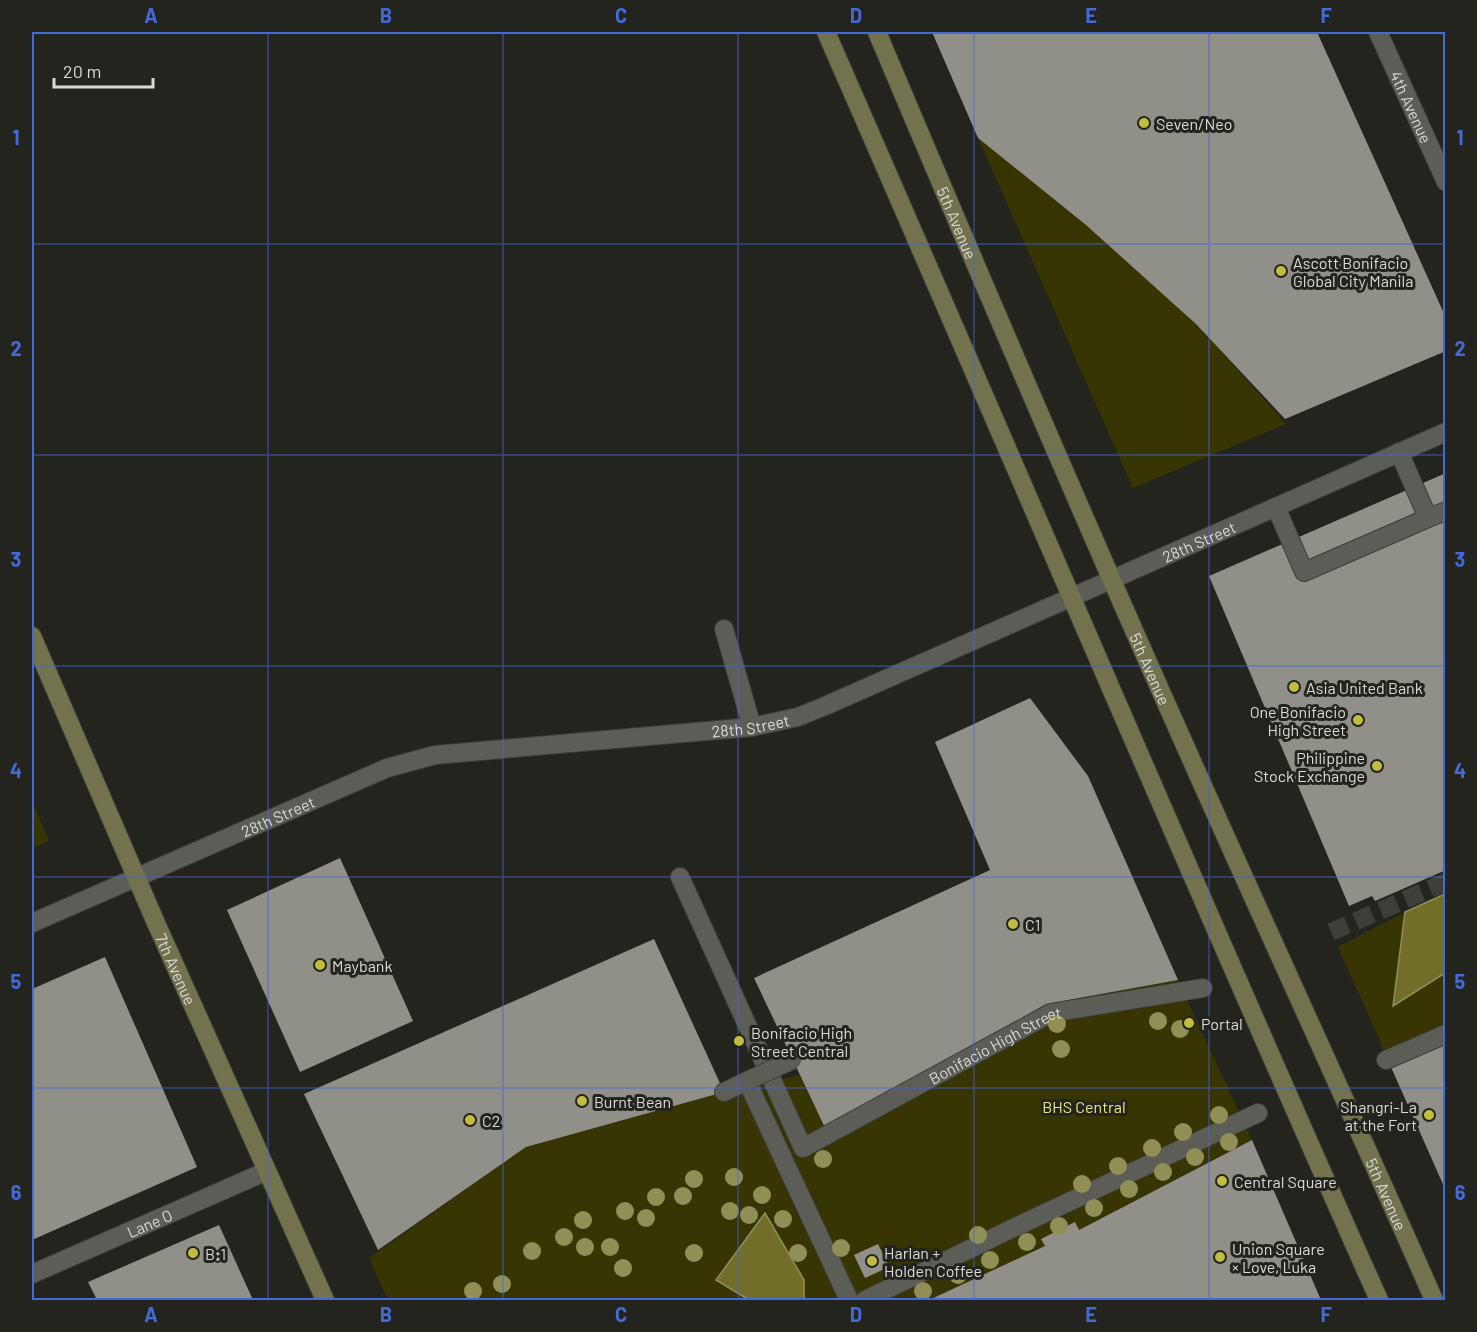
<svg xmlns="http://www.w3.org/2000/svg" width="1477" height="1332" font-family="Barlow,sans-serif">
  <rect width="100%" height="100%" fill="#24241e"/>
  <!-- green -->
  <g fill="#373503">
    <polygon points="978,138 1086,225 1196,323 1286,424 1133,488"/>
    <polygon points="32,801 49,841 32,848"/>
    <polygon points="1445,894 1445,1043 1386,1060 1380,1041 1338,947 1405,912"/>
    <polygon points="1178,980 1252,1140 1079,1230 1075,1222 1042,1239 1045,1246 929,1300 388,1300 369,1258 526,1147 724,1092 799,1075 827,1131 1046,1004"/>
  </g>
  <!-- water -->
  <g fill="#706e29" stroke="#908e5d" stroke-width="1.5">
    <polygon points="1445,894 1445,973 1393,1006 1405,912"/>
    <polygon points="765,1213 804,1280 804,1300 749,1300 716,1280"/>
  </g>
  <!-- building -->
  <g fill="#909089">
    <polygon points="932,32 1317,32 1446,318 1446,351 1285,419 1196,324 1086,225 978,138"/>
    <polygon points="1446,473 1446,870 1375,901 1372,896 1349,906 1209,576"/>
    <polygon points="1030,698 1088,776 1178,980 1046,1004 827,1132 754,978 990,870 935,742"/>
    <polygon points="340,858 413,1021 300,1072 227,910"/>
    <polygon points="654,939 724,1092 526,1147 378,1250 304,1094"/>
    <polygon points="105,957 197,1167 32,1240 32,989"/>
    <polygon points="1446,1043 1446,1191 1391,1067"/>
    <polygon points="1252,1140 1321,1300 929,1300 1045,1246 1041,1239 1075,1222 1079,1230"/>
    <polygon points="219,1225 253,1300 97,1300 88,1282"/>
    <polygon points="878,1244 889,1267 865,1278 854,1255"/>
  </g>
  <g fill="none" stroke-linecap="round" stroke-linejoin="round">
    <!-- street-tunnel -->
    <polyline stroke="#3f3f3a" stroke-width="18" stroke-dasharray="18 9" stroke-linecap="butt" points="1331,932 1446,882"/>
    <!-- lane casing -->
    <g stroke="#3e3e3a" stroke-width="20">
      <g id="lane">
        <polyline points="1276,507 1304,572 1428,518 1399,452"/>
        <polyline points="1428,518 1446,511"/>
        <polyline points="724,629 752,727"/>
        <path id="s1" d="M 32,1274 L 267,1171"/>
      </g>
    </g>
    <!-- street casing -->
    <g stroke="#3e3e3a" stroke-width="20">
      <g id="street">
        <path id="s2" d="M 1378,32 L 1446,182"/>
        <path id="s3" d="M 680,877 L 803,1148 L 1051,1013 L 1203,988"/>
        <path id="s4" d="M 32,923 L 387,768 L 435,755 L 752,727 L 798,717 L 825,706 L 1446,432"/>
        <polyline points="1386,1060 1446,1034"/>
        <polyline points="724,1092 747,1081 849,1300"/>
        <polyline points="865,1300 1009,1230 1258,1113"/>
      </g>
    </g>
    <!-- secondary casing -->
    <g stroke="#3e3e3a" stroke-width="20">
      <g id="secondary">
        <path d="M 826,32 C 1011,454 1191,879 1379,1300"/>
        <path id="s5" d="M 877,32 C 977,269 1078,506 1183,741 C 1266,928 1352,1113 1434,1300"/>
        <path id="s6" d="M 32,636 L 156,923 L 325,1300"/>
      </g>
    </g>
    <!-- lane -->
    <use href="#lane" stroke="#5d5d57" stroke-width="18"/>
    <!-- street -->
    <use href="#street" stroke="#5d5d57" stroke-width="18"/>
    <!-- secondary -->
    <use href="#secondary" stroke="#73724e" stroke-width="18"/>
    <!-- street-bridge casing -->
    <g stroke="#3e3e3a" stroke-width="20" stroke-linecap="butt">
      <polyline id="street-bridge" points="747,1081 792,1060"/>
    </g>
    <!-- street-bridge -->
    <use href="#street-bridge" stroke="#5d5d57" stroke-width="18"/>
  </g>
  <!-- trees -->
  <g fill="#908f56">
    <circle cx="1158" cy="1021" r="9"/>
    <circle cx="1057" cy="1024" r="9"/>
    <circle cx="1180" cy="1029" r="9"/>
    <circle cx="1061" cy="1049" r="9"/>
    <circle cx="1219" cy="1115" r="9"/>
    <circle cx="1183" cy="1132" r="9"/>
    <circle cx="1229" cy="1142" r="9"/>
    <circle cx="1152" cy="1148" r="9"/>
    <circle cx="1195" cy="1157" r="9"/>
    <circle cx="823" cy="1159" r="9"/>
    <circle cx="1118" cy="1166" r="9"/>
    <circle cx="1163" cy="1172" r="9"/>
    <circle cx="734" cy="1177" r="9"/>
    <circle cx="694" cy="1179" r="9"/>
    <circle cx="1082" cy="1184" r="9"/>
    <circle cx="1129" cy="1189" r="9"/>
    <circle cx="762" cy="1195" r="9"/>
    <circle cx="683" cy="1196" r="9"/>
    <circle cx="656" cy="1197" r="9"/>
    <circle cx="1094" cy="1208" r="9"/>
    <circle cx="625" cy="1211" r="9"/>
    <circle cx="730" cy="1211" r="9"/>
    <circle cx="749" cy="1215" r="9"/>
    <circle cx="646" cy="1218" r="9"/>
    <circle cx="783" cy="1219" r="9"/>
    <circle cx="583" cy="1220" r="9"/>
    <circle cx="1059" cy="1226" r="9"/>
    <circle cx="978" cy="1235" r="9"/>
    <circle cx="564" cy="1237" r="9"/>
    <circle cx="1027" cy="1242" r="9"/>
    <circle cx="585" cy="1247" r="9"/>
    <circle cx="610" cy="1247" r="9"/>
    <circle cx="841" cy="1248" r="9"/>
    <circle cx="532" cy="1251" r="9"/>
    <circle cx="694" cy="1253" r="9"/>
    <circle cx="798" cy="1253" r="9"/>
    <circle cx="990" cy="1260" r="9"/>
    <circle cx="623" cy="1268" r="9"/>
    <circle cx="958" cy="1275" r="9"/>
    <circle cx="502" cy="1284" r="9"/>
    <circle cx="473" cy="1291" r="9"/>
    <circle cx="923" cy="1291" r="9"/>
  </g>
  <!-- grid -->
  <path fill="none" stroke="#436ad8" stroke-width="1.5" stroke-opacity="0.55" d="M 268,32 L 268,1300M 503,32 L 503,1300M 738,32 L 738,1300M 974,32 L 974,1300M 1209,32 L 1209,1300M 32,244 L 1446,244M 32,455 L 1446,455M 32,666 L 1446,666M 32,877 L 1446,877M 32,1088 L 1446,1088"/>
  <!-- markers -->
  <g fill="#c1bd40" stroke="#24241e" stroke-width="2">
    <circle cx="1144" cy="123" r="6"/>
    <circle cx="1281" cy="271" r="6"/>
    <circle cx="1294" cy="687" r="6"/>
    <circle cx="1358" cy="720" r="6"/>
    <circle cx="1377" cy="766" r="6"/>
    <circle cx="1013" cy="924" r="6"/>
    <circle cx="320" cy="965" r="6"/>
    <circle cx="1189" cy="1023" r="6"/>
    <circle cx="739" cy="1041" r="6"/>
    <circle cx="582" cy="1101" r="6"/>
    <circle cx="1429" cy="1115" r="6"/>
    <circle cx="470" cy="1120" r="6"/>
    <circle cx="1222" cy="1181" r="6"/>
    <circle cx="193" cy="1253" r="6"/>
    <circle cx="1220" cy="1257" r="6"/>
    <circle cx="872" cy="1261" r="6"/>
  </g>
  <g text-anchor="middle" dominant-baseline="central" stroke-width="6" stroke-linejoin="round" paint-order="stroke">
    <!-- street labels -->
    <g font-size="16" fill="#dadad7" stroke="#24241e">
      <text stroke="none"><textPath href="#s2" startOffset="82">4th Avenue</textPath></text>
      <text stroke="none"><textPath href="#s5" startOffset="207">5th Avenue</textPath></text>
      <text stroke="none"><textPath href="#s4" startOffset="1240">28th Street</textPath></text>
      <text stroke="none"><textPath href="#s5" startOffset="693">5th Avenue</textPath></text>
      <text stroke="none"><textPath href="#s4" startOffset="754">28th Street</textPath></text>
      <text stroke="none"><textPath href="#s4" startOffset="268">28th Street</textPath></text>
      <text stroke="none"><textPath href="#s6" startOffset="363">7th Avenue</textPath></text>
      <text stroke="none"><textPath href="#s3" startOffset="516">Bonifacio High Street</textPath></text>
      <text stroke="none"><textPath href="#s5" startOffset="1269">5th Avenue</textPath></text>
      <text stroke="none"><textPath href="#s1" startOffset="128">Lane O</textPath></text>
    </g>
    <!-- poi labels -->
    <g font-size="16" fill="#dadad7" stroke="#24241e" text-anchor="start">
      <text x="1156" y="123">Seven/Neo</text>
      <text x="1293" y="262">Ascott Bonifacio<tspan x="1293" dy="18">Global City Manila</tspan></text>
      <text x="1306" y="687">Asia United Bank</text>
      <text x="1346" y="711" text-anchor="end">One Bonifacio<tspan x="1346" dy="18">High Street</tspan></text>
      <text x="1365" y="757" text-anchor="end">Philippine<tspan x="1365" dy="18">Stock Exchange</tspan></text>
      <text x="1025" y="924">C1</text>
      <text x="332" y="965">Maybank</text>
      <text x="1201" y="1023">Portal</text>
      <text x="751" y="1032">Bonifacio High<tspan x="751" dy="18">Street Central</tspan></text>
      <text x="594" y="1101">Burnt Bean</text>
      <text x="1417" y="1106" text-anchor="end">Shangri-La<tspan x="1417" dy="18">at the Fort</tspan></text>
      <text x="482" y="1120">C2</text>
      <text x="1234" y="1181">Central Square</text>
      <text x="1232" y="1248">Union Square<tspan x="1232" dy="18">× Love, Luka</tspan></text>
      <text x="884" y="1252">Harlan +<tspan x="884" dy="18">Holden Coffee</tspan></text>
      <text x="205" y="1253">B:1</text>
    </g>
    <!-- park labels -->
    <g font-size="16" fill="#e8e684" stroke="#24241e">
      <text x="1084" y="1106">BHS Central</text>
    </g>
  </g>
  <!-- border -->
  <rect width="1477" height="1332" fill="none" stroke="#24241e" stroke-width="66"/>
  <!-- scale -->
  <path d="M54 78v9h99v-9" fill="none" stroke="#dadad7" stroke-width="3"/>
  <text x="63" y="78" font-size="18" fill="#dadad7" stroke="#24241e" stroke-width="4.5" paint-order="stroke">20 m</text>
  <rect x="33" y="33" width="1411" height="1266" fill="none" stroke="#436ad8" stroke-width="2"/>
  <g font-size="20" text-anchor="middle" font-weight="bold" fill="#436ad8">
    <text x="151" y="23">A</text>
    <text x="386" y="23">B</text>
    <text x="621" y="23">C</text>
    <text x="856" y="23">D</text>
    <text x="1091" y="23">E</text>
    <text x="1326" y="23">F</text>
    <text x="16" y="145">1</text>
    <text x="1460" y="145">1</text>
    <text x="16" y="356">2</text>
    <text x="1460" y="356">2</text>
    <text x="16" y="567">3</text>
    <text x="1460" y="567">3</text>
    <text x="16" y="778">4</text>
    <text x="1460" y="778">4</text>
    <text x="16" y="989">5</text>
    <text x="1460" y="989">5</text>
    <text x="16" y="1200">6</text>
    <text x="1460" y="1200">6</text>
    <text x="151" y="1322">A</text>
    <text x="386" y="1322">B</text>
    <text x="621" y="1322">C</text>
    <text x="856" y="1322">D</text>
    <text x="1091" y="1322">E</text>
    <text x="1326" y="1322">F</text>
  </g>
</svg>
